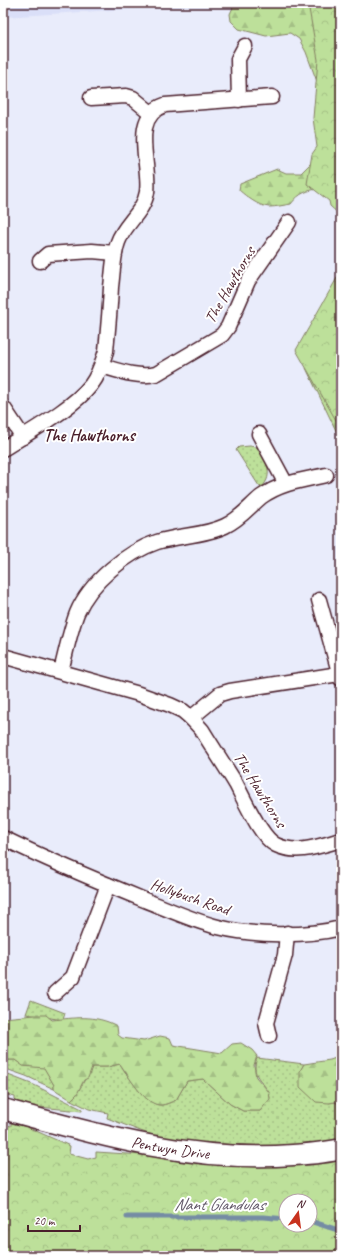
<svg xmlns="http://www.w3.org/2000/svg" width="344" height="1259" font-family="Caveat,sans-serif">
  <defs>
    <pattern id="grass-dots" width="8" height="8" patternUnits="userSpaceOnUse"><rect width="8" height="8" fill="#bde09a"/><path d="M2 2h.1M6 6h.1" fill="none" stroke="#a4c085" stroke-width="1.8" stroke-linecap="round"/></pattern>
    <pattern id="forest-firs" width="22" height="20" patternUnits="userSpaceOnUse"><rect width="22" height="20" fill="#bde09a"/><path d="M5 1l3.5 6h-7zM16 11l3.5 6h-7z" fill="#a4c085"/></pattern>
    <pattern id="park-crowns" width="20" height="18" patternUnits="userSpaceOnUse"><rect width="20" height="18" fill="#bde09a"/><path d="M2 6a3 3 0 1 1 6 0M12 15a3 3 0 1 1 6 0" fill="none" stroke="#a4c085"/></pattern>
  </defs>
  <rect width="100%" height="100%" fill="#e9ecfb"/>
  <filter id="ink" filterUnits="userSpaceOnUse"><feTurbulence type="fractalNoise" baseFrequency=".025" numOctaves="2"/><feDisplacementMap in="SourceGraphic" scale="8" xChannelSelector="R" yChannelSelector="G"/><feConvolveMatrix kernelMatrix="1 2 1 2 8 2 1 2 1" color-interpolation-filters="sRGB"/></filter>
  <g filter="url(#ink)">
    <!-- built -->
    <polygon fill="#dadff8" points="3,3 223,3 3,17"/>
    <!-- grass -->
    <g fill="url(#grass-dots)" stroke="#848062">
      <path d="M 250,446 L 260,448 C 266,461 274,475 262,487 L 259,486 L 236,450 L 239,447 Z"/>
      <polygon points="31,1000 65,1013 63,1020 26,1014"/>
      <path d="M 257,1058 L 304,1064 L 300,1071 L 329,1103 L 335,1102 L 341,1105 L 341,1139 C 296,1150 240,1148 195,1142 C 182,1141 168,1140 155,1136 C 139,1131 123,1124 107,1118 L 108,1113 L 89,1109 L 71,1100 C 80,1091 85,1078 92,1067 L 107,1067 L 120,1064 C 127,1075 147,1106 161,1105 C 166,1105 171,1102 176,1100 L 187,1081 L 203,1079 L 230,1104 L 243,1111 L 260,1111 L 270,1098 C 268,1082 249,1079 257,1058 Z"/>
      <polygon points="3,1060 15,1060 24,1066 44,1067 54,1085 54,1089 26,1076 3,1068"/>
      <polygon points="3,1073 34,1085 82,1109 82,1111 28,1106 15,1101 15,1097 3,1094"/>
    </g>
    <!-- forest -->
    <g fill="url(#forest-firs)" stroke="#848062">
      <path d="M 235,3 L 341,3 L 321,188 C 307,191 300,192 291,204 C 284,205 276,207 269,207 C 258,206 247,197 239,190 L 240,184 L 277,169 L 286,173 L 301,173 L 314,160 L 320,142 L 319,87 L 306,52 L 299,39 L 290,33 L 266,36 L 239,29 L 231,21 L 230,14 Z"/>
      <polygon points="341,361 341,441 306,368"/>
      <path d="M 35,1015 L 46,1015 L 52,1020 C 75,1018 95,1014 117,1026 L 118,1035 L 122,1038 L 144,1041 L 160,1036 L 170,1038 L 173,1045 L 222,1053 L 232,1044 L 241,1043 L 252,1050 L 257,1056 L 254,1065 L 256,1077 L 269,1092 L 270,1099 L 260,1111 L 243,1111 L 230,1104 L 203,1079 L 187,1081 L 176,1100 C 171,1102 165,1105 161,1105 C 145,1106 128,1075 120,1064 L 107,1067 L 92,1067 L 88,1078 L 84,1080 L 77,1094 L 71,1100 L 54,1089 L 54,1085 L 44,1068 L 23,1066 L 15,1060 L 3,1060 L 3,1018 Z"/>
      <polygon points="341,1056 341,1105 335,1102 329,1103 316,1102 300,1087 300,1071 304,1064 330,1060"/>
    </g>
    <!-- park -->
    <g fill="url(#park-crowns)" stroke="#848062" fill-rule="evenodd">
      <polygon points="308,3 341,3 341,216 330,206 329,201 307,184 312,154 317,147 313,118 318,60"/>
      <polygon points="341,271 341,429 296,350"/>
      <path d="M 11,1123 L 27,1127 L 70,1146 L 69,1154 L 88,1159 L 96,1157 L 96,1152 L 143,1155 L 218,1164 L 268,1166 L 322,1162 L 341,1158 L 341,1256 L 3,1256 L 3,1124 L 11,1126 ZM 286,1201 L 310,1201 L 310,1225 L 286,1225 Z"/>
    </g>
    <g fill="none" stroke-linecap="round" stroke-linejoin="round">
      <!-- stream -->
      <g stroke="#758ca4" stroke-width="5">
        <polyline points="341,112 341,121"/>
        <polyline points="127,1217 264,1217 286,1219"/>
        <polyline points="310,1221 341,1231"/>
      </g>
      <!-- street casing -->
      <g stroke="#4a1f2b" stroke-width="17">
        <g id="street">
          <polyline points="91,98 126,96 133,98 151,113"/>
          <polyline points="239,100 238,59 245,46"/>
          <polyline points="40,261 48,254 92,251 115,253"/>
          <path d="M 102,366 C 119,371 138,378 156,374 L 222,335 L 228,327 L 248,281 L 289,222"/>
          <polyline points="3,407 23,437"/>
          <polyline points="259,434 286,484"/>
          <path d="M 3,449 C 29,432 72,409 91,385 C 99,375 102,363 106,351 C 108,330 110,308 111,287 C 113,272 113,256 118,242 C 124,224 144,212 147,192 C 151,164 129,117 165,105 L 272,97"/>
          <polyline points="319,600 341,679"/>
          <path d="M 3,656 L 139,694 L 170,705 L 183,711 L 191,718 L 202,730 C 213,748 225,766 236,784 C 244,799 261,838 276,845 C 297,855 319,846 341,840"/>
          <path d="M 61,671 C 66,652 70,631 77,613 C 90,582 127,552 157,542 C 179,535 204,536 225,526 C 240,519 249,507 261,497 C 280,483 303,480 326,475"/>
          <polyline points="191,718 220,694 230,691 339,674"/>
          <path d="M 3,838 C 50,861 98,881 147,901 C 170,910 194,921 218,927 C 254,936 305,937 341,928"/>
          <polyline points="55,993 73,977 108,885"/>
          <polyline points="269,1036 266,1023 285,955 287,933"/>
        </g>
      </g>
      <!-- secondary casing -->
      <g stroke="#4a1f2b" stroke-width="23">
        <g id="secondary">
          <path id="s1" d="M 3,1109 C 97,1135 195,1163 293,1155 C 309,1154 325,1153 341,1149"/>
        </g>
      </g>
      <!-- street -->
      <use href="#street" stroke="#fff" stroke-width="14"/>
      <!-- secondary -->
      <use href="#secondary" stroke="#fff" stroke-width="20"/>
    </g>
  </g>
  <g text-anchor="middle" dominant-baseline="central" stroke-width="4" stroke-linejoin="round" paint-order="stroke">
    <!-- street labels -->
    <g font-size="16" fill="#4a1f2b" stroke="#fff">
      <text transform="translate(230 285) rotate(-60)">The Hawthorns</text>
      <text transform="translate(260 790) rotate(58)">The Hawthorns</text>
      <text transform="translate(190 897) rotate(19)">Hollybush Road</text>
      <text stroke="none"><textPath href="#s1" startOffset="172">Pentwyn Drive</textPath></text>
    </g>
    <!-- neighbourhood labels -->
    <g font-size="17" font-weight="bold" fill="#4a1f2b" stroke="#fff">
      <text x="89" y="435">The Hawthorns</text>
    </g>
    <!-- water labels -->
    <g font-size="17" font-style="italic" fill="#605667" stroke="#fff">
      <text x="219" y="1204">Nant Glandulas</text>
    </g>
  </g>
  <!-- margin -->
  <rect width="344" height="1259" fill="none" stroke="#fff" stroke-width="16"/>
  <rect x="8" y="8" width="328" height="1243" fill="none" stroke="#4a1f2b" stroke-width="1.5" filter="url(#ink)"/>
  <!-- north arrow -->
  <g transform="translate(298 1213) rotate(14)"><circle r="19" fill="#ffffff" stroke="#b7a5aa"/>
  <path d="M0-3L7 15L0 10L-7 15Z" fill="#c8321e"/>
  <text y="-6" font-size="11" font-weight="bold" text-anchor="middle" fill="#4a1f2b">N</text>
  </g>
  <!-- scale -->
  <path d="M28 1225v6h52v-6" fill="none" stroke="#4a1f2b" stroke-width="2"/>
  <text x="34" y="1225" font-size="12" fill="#4a1f2b" stroke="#ffffff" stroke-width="3" paint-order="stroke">20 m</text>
</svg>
